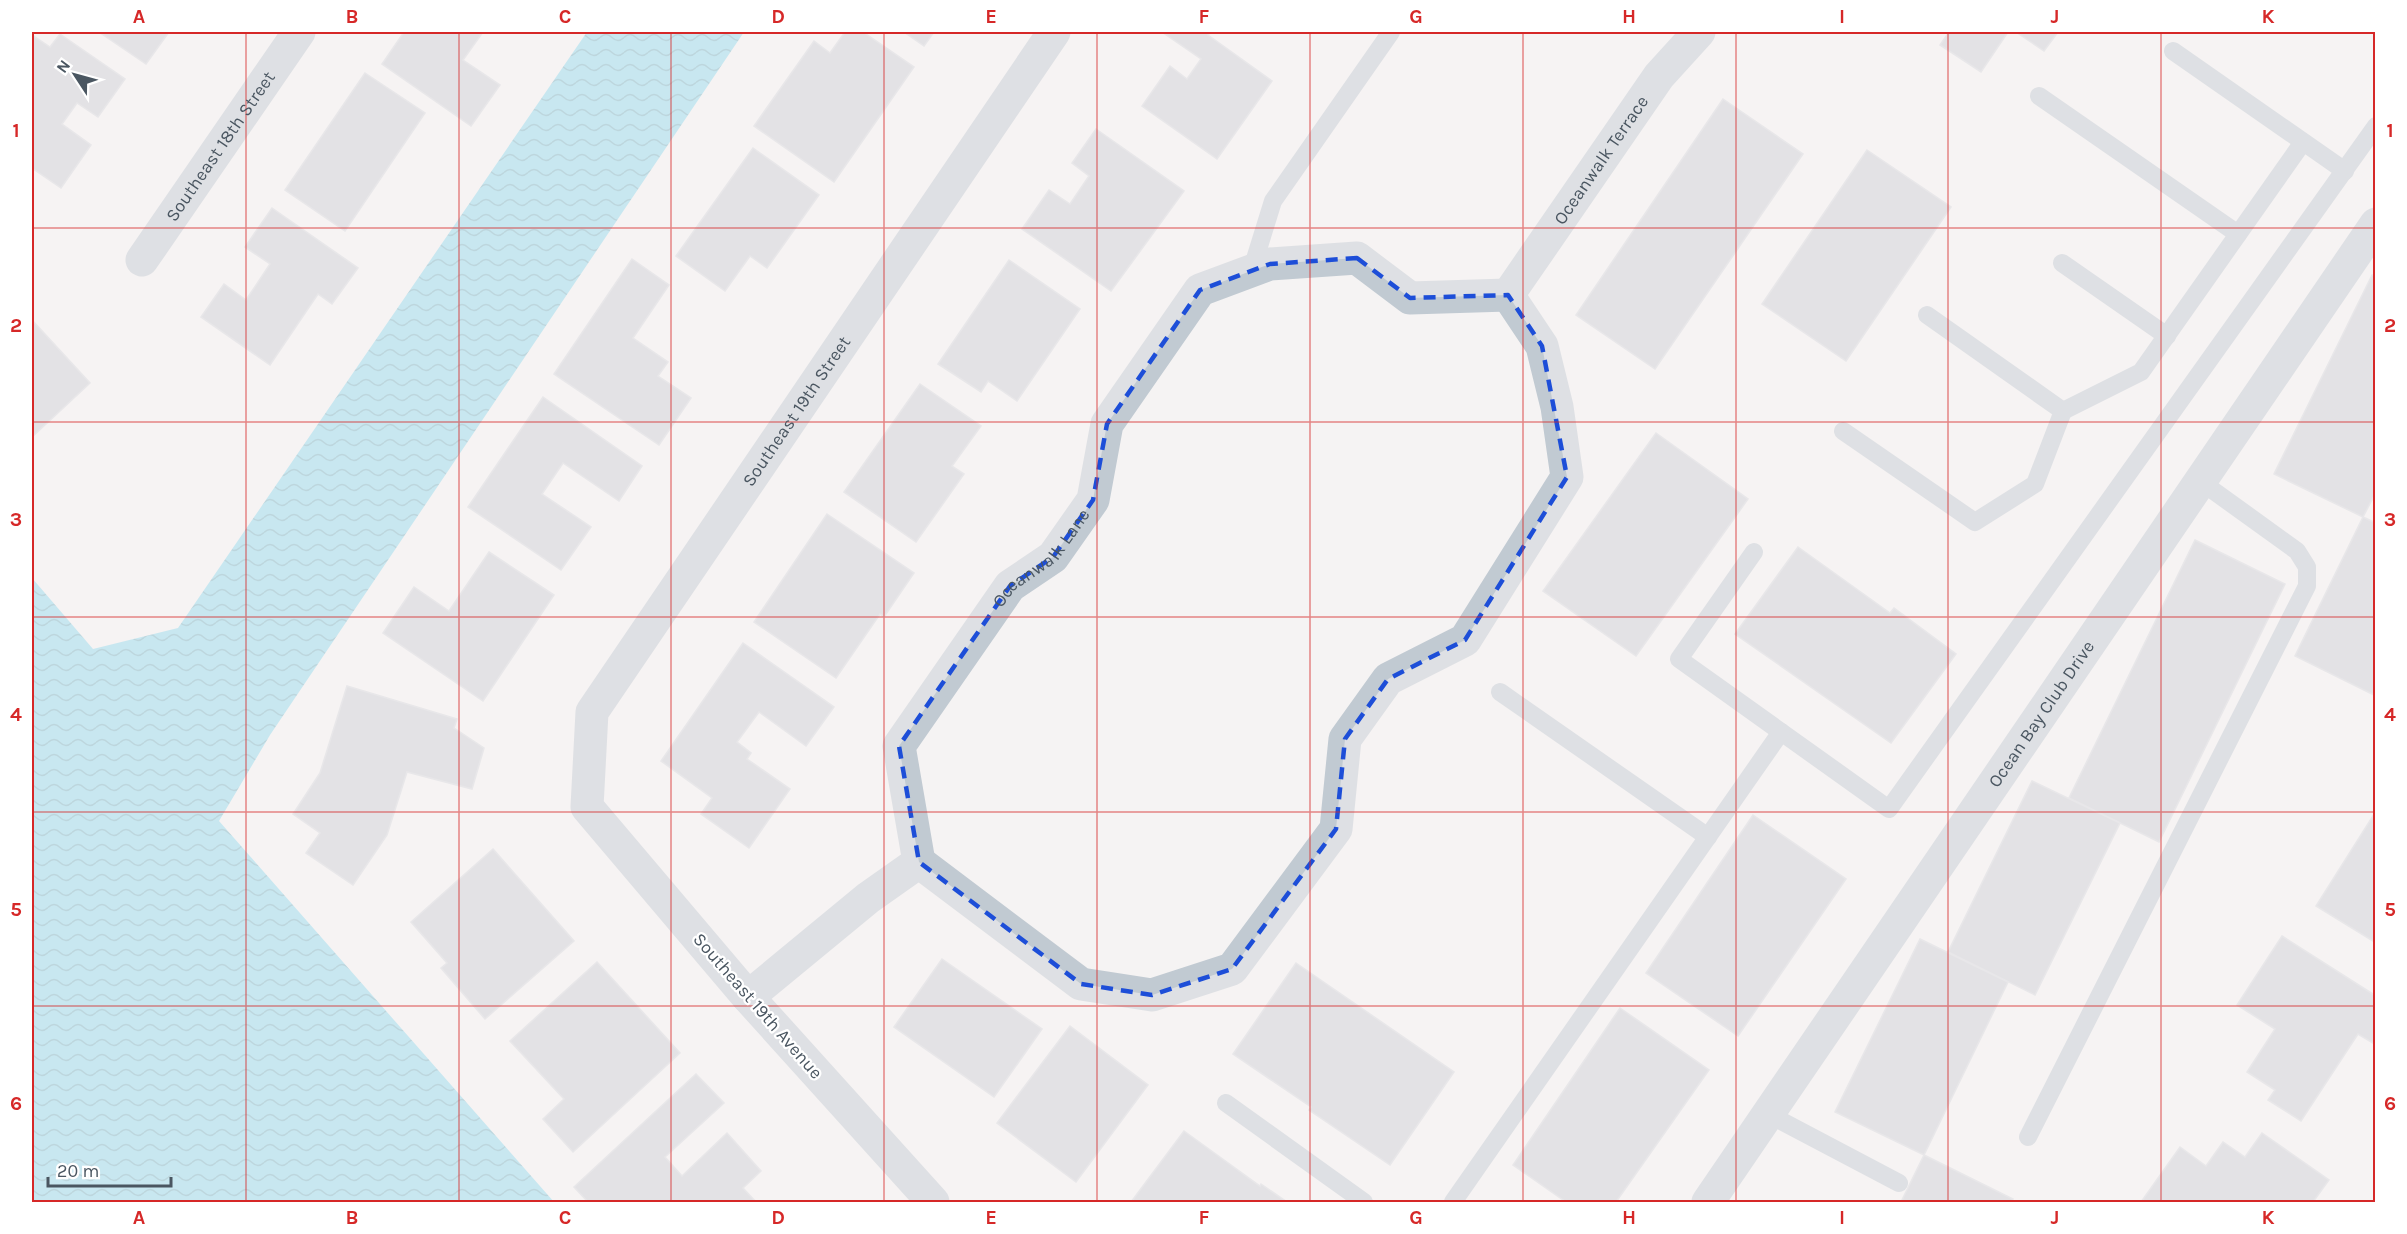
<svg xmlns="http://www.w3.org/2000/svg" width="2407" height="1234" font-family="Karla,sans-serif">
  <defs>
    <pattern id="water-waves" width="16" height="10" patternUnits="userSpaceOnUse" patternTransform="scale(1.5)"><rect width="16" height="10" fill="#90daee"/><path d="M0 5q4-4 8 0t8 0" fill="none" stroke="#78b4c4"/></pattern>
  </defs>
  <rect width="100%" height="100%" fill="#f5f3f3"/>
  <!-- water -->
  <polygon fill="url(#water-waves)" points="587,32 744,32 270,735 219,821 554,1202 32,1202 32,578 93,649 178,628"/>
  <!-- building -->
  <g fill="#cdcfd5" stroke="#d7d9de" stroke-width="1.5">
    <polygon points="99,32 169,32 146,64"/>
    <polygon points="404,32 483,32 463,60 500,85 471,126 382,64"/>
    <polygon points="845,32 863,32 914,67 834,182 754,126 814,41 830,53"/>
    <polygon points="904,32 934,32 924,46"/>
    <polygon points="1162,32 1211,32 1208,35 1272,81 1217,159 1142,106 1170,66 1187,79 1201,59"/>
    <polygon points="1949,32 2008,32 1981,72 1940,45"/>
    <polygon points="2016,32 2058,32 2044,51"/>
    <polygon points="60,34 125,79 98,117 77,103 62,124 91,145 61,188 32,168 32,35 50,47"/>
    <polygon points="365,73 425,113 345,231 285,190"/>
    <polygon points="1723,99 1803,154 1655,369 1576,315"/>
    <polygon points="1096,129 1184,191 1111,291 1022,229 1049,190 1070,204 1089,176 1072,163"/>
    <polygon points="753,148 819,195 767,268 750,256 725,291 676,256"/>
    <polygon points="1867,150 1951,207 1846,361 1762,304"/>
    <polygon points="272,208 358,268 332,304 318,294 270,365 201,317 224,284 246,300 270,264 245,247"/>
    <polygon points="632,259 669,285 633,338 668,362 658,376 691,398 659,445 554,374"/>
    <polygon points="1009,260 1080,309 1017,401 988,381 981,392 938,364"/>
    <polygon points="2372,275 2376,276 2376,492 2363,517 2274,474"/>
    <polygon points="32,320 90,383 32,437"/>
    <polygon points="920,384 981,426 952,466 964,474 916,542 844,492"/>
    <polygon points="543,397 642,466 619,501 563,463 542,494 591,527 561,570 468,507"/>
    <polygon points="1656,433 1748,499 1636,656 1543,591"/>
    <polygon points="827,514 914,573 884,617 880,614 836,678 754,622"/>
    <polygon points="2363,517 2376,523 2376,696 2295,656"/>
    <polygon points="2195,540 2285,584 2159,842 2069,798"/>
    <polygon points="1798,547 1890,613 1894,608 1956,654 1891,743 1735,634"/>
    <polygon points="489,552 554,595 483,701 383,633 414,587 449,611"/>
    <polygon points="743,643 834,707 806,746 759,712 737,742 751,753 747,759 790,789 749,848 701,814 712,798 661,761"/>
    <polygon points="347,686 457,719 454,728 484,748 472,789 407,772 387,835 353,885 306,853 320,833 293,814 320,773"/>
    <polygon points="2032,781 2120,823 2035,995 1948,952"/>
    <polygon points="2376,811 2376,943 2316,906"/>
    <polygon points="1753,815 1846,879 1738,1036 1646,973"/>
    <polygon points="493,849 574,941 485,1019 441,968 447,963 411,922"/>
    <polygon points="2282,936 2376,996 2376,1045 2358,1034 2301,1121 2268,1100 2275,1090 2247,1072 2275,1029 2237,1005"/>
    <polygon points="1920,939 2008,982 1924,1155 1835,1112"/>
    <polygon points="942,959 1042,1029 994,1097 894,1027"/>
    <polygon points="597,962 680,1053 573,1152 543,1119 564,1099 510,1041"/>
    <polygon points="1296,963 1454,1072 1390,1165 1309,1110 1311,1107 1233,1054"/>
    <polygon points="1620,1008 1709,1070 1616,1202 1566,1202 1513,1165"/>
    <polygon points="1070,1026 1148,1085 1076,1182 997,1123"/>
    <polygon points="696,1074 724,1103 665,1157 682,1176 727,1133 761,1171 743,1188 756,1202 588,1202 574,1187"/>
    <polygon points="1184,1131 1260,1186 1261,1184 1287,1202 1131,1202"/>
    <polygon points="2262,1133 2329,1180 2313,1202 2141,1202 2180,1147 2206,1166 2223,1142 2245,1157"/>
    <polygon points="1924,1155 2013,1199 2011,1202 1901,1202"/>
  </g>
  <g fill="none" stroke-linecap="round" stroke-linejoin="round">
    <!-- lane -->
    <g stroke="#c1cad2" stroke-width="18">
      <polyline points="2173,51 2345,171"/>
      <polyline points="2039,96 2238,234"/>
      <polyline points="2062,263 2167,336"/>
      <polyline points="1251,272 1273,201 1391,32"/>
      <polyline points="2063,411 2141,372 2303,142"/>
      <polyline points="1843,431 1975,522 2035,484 2063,411 1927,315"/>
      <polyline points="1754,552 1679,659 1889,809 2376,126"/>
      <polyline points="1500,692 1708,837"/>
      <polyline points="1226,1103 1364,1202"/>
      <polyline points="1768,1114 1899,1183"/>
      <polyline points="2028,1137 2307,586 2307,567 2297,551 2200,481"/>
      <polyline points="1453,1202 1781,732"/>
    </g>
    <!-- street -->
    <g stroke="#c1cad2" stroke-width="33">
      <path id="s1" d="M 142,260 L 299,32"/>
      <path id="s2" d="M 1508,295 L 1659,76 L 1699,32"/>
      <polyline points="919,862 1081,984 1152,995 1232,969 1336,829 1345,739 1388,679 1465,640 1567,477 1557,407 1542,346 1508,295"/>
      <path id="s3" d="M 748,997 L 868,898 L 919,862 L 899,746 L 1010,586 L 1053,557 L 1093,500 L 1107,424 L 1200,290 L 1270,264 L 1357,258 L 1410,298 L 1508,295"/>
      <path id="s4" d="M 933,1202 L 748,997 L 587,807 L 592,712 L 1054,32"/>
      <path id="s5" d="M 1708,1202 L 2376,224"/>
    </g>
  </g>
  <!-- marked area -->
  <path d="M0 0H2407V1234H0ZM 1357,258 L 1410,298 L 1508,295 L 1542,346 L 1567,477 L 1465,640 L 1388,679 L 1345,739 L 1336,829 L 1232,969 L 1152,995 L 1081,984 L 919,862 L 899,746 L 1010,586 L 1053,557 L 1093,500 L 1107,424 L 1200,290 L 1270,264 Z" fill="#f5f3f3" fill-opacity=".55" fill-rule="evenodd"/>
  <path fill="none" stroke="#1d4ed8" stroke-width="4.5" stroke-dasharray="12 8" stroke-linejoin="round" d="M 1357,258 L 1410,298 L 1508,295 L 1542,346 L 1567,477 L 1465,640 L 1388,679 L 1345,739 L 1336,829 L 1232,969 L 1152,995 L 1081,984 L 919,862 L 899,746 L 1010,586 L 1053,557 L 1093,500 L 1107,424 L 1200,290 L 1270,264 Z"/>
  <!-- grid -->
  <path fill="none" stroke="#d62828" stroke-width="1.5" stroke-opacity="0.55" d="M 246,32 L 246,1202M 459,32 L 459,1202M 671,32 L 671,1202M 884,32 L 884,1202M 1097,32 L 1097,1202M 1310,32 L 1310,1202M 1523,32 L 1523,1202M 1736,32 L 1736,1202M 1948,32 L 1948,1202M 2161,32 L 2161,1202M 32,228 L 2376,228M 32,422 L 2376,422M 32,617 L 2376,617M 32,812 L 2376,812M 32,1006 L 2376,1006"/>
  <g text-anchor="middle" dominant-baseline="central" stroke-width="4.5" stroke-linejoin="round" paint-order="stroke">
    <!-- street labels -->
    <g font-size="18" fill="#4a5661" stroke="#fff">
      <text stroke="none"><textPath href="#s1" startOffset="138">Southeast 18th Street</textPath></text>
      <text stroke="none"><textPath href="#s2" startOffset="164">Oceanwalk Terrace</textPath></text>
      <text stroke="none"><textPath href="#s4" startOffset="984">Southeast 19th Street</textPath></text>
      <text stroke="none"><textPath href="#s3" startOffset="573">Oceanwalk Lane</textPath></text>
      <text stroke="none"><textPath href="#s5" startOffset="591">Ocean Bay Club Drive</textPath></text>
      <text transform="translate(758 1006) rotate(49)">Southeast 19th Avenue</text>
    </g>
  </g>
  <!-- border -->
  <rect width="2407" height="1234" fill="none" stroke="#ffffff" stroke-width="66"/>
  <!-- north arrow -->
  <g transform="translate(75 75) rotate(306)" stroke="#ffffff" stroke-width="4.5" paint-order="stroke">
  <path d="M0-4.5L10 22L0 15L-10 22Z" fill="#4a5661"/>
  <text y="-9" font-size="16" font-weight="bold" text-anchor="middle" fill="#4a5661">N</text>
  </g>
  <!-- scale -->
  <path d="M48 1177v9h123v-9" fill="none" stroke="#4a5661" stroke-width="3"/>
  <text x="57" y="1177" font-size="18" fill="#4a5661" stroke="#ffffff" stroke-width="4.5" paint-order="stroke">20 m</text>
  <rect x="33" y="33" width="2341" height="1168" fill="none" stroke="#d62828" stroke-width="2"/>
  <g font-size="20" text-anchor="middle" font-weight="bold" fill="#d62828">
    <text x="139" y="23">A</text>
    <text x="352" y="23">B</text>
    <text x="565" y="23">C</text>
    <text x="778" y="23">D</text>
    <text x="991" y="23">E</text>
    <text x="1204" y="23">F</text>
    <text x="1416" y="23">G</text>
    <text x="1629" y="23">H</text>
    <text x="1842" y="23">I</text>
    <text x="2055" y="23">J</text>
    <text x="2268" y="23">K</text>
    <text x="16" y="137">1</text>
    <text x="2390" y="137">1</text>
    <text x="16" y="332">2</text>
    <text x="2390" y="332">2</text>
    <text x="16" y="526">3</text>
    <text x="2390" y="526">3</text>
    <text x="16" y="721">4</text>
    <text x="2390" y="721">4</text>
    <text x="16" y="916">5</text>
    <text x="2390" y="916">5</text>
    <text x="16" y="1110">6</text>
    <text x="2390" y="1110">6</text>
    <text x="139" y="1224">A</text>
    <text x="352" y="1224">B</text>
    <text x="565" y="1224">C</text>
    <text x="778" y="1224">D</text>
    <text x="991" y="1224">E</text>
    <text x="1204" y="1224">F</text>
    <text x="1416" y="1224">G</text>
    <text x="1629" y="1224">H</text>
    <text x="1842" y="1224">I</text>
    <text x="2055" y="1224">J</text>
    <text x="2268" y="1224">K</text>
  </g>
</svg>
